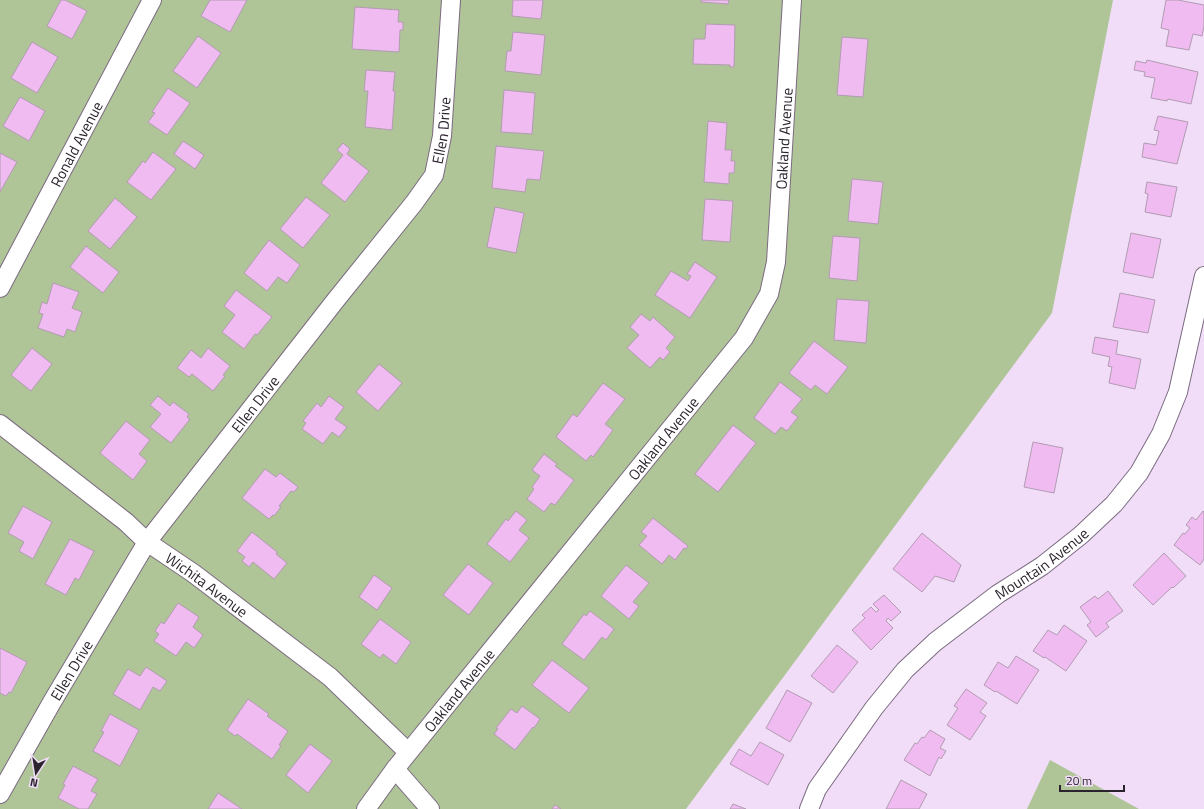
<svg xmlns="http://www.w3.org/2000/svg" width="1204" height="809" font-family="'Titillium Web',sans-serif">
  <rect width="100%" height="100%" fill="#f1ddf8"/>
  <!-- green -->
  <g fill="#afc497">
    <polygon points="0,0 1113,0 1052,313 686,809 0,809"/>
    <polygon points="1050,760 1139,809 1027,809"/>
  </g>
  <!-- building -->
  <g fill="#efbbf0" stroke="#b29cb2">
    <polygon points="61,0 65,0 87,11 72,39 47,26"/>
    <polygon points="210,0 247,0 230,32 201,16"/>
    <polygon points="513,0 543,0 541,19 512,16"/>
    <polygon points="702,0 729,0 728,4 701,2"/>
    <polygon points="1166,0 1178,0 1204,5 1204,26 1202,36 1193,34 1189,50 1166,46 1169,30 1161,28"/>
    <polygon points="355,7 399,10 398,22 403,22 403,30 400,30 399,52 352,49"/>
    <polygon points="706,24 735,25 734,67 730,67 730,65 693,64 694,39 705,39"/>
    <polygon points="513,32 545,35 541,75 505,71 507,51 511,51"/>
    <polygon points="198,36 221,53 197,88 173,71"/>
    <polygon points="842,37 868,39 863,97 837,95"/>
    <polygon points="32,42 58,57 37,93 11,78"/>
    <polygon points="1147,60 1198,72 1191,104 1168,99 1167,101 1151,98 1155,78 1144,76 1145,72 1134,70 1136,61 1146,63"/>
    <polygon points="366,70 395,72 393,91 395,91 392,130 365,127 368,91 364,91"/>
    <polygon points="168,88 190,103 167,135 148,122 155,113 152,112"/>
    <polygon points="504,90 535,93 532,134 501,132"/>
    <polygon points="20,97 45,111 29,141 3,126"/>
    <polygon points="1158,116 1188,122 1177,164 1142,157 1144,143 1156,145 1159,131 1154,130"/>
    <polygon points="708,121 727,123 725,150 732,150 731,161 735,161 734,173 729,173 729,184 704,182"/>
    <polygon points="183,141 204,155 195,169 174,154"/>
    <polygon points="343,143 350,149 347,154 369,171 345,202 321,183 343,155 337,150"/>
    <polygon points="496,146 544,151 540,180 527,179 525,192 492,188"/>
    <polygon points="153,152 176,169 151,200 127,182 143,161 145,163"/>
    <polygon points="0,153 17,162 0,192"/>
    <polygon points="852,179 883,182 878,224 848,221"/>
    <polygon points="1147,182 1177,187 1171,217 1145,212 1148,194 1145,193"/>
    <polygon points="306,197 330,215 303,248 280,229"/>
    <polygon points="115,198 137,217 110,249 88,231"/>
    <polygon points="705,199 733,201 730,242 702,240"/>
    <polygon points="495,207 524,213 516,253 487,247"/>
    <polygon points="1131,233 1161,239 1153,278 1123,272"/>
    <polygon points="833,236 860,238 857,281 829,278"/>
    <polygon points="269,240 300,265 287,283 278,277 267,291 244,273"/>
    <polygon points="86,246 119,272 103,293 70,267"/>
    <polygon points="695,262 717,277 690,318 655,295 671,271 688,281 691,276 687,274"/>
    <polygon points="53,283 79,292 72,308 82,312 75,332 67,329 64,337 38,328 43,314 39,313 42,302 47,304"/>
    <polygon points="236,290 272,317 257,335 255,334 244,349 222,332 235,315 224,306"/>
    <polygon points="1120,293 1155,300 1148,333 1113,327"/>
    <polygon points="837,299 869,301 866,343 834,340"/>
    <polygon points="641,314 650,321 653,317 675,337 666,348 670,352 663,360 660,357 650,368 627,348 639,335 630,327"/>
    <polygon points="1095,337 1118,341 1116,354 1141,359 1135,389 1109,383 1112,367 1108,366 1110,357 1092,353"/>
    <polygon points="814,341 848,367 827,394 815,385 811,390 789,373"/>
    <polygon points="32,348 52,364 31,391 11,375"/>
    <polygon points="208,348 230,366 223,375 225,376 213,391 192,374 189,377 177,368 191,350 201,358"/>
    <polygon points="379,364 402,383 378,411 356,392"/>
    <polygon points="780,382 802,399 791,412 798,417 787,431 781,427 775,434 754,418"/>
    <polygon points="603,383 625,399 605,424 613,430 593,457 591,455 586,461 556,437 573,414 577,417"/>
    <polygon points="158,396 170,406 173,402 189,414 187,417 190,419 171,443 150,427 161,414 150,405"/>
    <polygon points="329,396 344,407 335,419 347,427 339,437 332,432 323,444 302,429 306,423 303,421 317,403 321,407"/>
    <polygon points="126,421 150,440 139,454 147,461 133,480 100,453"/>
    <polygon points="733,425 756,443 718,492 695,474"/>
    <polygon points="1033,442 1063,448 1054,493 1024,487"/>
    <polygon points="544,454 557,464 555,466 574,480 555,505 551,503 544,512 527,499 534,489 532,487 540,476 532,470"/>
    <polygon points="265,469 276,477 280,473 298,487 294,492 291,491 279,506 281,507 274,516 273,515 269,519 242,498"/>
    <polygon points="23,506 52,522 33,559 19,551 24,542 8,533"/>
    <polygon points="516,511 527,520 519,530 529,538 510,562 487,544 506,519 508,521"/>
    <polygon points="1203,511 1204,512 1204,559 1200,565 1174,545 1183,533 1185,534 1190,528 1186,525 1192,517 1196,520"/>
    <polygon points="653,518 688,546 686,549 684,548 675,560 669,555 662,564 639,545 647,536 641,532"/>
    <polygon points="252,532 277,552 276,554 287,563 274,579 253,562 249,567 242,561 245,557 237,551"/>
    <polygon points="922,533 961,565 954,582 935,576 922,592 893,569"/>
    <polygon points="70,539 94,551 79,580 75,578 66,595 45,584"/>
    <polygon points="1164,553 1186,576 1173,588 1172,587 1153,605 1133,585"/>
    <polygon points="468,564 493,583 469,615 443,595"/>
    <polygon points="626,565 649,583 633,602 639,606 629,619 601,596"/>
    <polygon points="374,575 392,588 377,610 359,597"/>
    <polygon points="1108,591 1123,611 1106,623 1109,627 1096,637 1087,625 1091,622 1080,607 1095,596 1098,599"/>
    <polygon points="884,595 901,612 891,621 888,618 886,621 893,628 871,650 852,630 865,618 862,615 871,607 876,612 879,610 873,604"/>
    <polygon points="178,603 199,617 193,627 203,635 194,648 186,642 176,656 154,641 159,634 155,631 161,622 164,624"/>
    <polygon points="590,611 614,629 606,640 602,637 584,660 562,644 584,614 586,616"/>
    <polygon points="380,619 411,642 396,664 383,654 380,658 361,644"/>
    <polygon points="1064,625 1087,641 1066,671 1045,657 1044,658 1033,651 1048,630 1057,635"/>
    <polygon points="837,645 858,662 833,693 811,676"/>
    <polygon points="0,648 27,662 11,693 9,692 6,696 0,693"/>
    <polygon points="1016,656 1039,670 1017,704 996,691 995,692 984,685 998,662 1008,668"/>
    <polygon points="552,660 589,688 569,713 532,685"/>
    <polygon points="146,667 167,681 160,691 153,687 140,710 113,694 128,669 140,676"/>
    <polygon points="966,689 987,703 980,712 986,716 970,740 947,725 958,708 954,706"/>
    <polygon points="787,690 812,703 790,742 766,728"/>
    <polygon points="248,699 269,714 267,716 288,731 279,745 281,746 272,759 237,734 235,736 227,730"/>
    <polygon points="522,706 540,719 534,728 533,727 515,750 494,734 498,729 496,728 511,709 517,713"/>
    <polygon points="110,714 139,730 120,766 93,751 104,732 101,731"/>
    <polygon points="930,730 945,739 940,748 946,751 941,759 939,757 930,776 904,760 915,743 917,744 922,737 924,738"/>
    <polygon points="760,742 784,755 768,785 730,764 739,749 751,756"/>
    <polygon points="310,744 332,761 308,793 286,775"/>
    <polygon points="73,766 98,779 91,791 97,794 88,809 79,809 58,798 65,785 63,784"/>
    <polygon points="901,780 927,794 919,809 886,809"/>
    <polygon points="218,793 242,809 208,809"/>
    <polygon points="733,804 746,809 730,809"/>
    <polygon points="555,805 561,809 552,809"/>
  </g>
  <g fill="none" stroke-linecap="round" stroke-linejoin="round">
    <!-- street casing -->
    <g stroke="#7c6b82" stroke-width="20">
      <g id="street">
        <path id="s1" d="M 0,288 L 152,0"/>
        <path id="s2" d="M 0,424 L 126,522 L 147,542 L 193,573 L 330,677 L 408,752"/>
        <polyline points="395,769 430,809"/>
        <path id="s3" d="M 0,794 L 52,702 L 147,542 L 335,301 L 414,203 L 434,175 L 442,136 L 451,0"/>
        <path id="s4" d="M 366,809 L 395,769 L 744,338 L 769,294 L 776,262 L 792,0"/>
        <path id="s5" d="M 809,809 L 817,789 L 874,708 L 905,670 L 935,642 L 998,594 L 1042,566 L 1081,535 L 1114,504 L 1139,473 L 1161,434 L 1178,392 L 1204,276"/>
      </g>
    </g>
    <!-- street -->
    <use href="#street" stroke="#fff" stroke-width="18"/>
  </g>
  <g text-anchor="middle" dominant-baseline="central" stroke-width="3" stroke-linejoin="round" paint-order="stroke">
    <!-- street labels -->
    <g font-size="15" fill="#2b232d" stroke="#f1ddf8">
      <text stroke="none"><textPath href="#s3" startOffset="803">Ellen Drive</textPath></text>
      <text stroke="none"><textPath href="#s4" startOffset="811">Oakland Avenue</textPath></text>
      <text stroke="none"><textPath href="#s1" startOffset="163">Ronald Avenue</textPath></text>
      <text stroke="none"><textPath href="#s3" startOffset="467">Ellen Drive</textPath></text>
      <text stroke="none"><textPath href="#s4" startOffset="475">Oakland Avenue</textPath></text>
      <text stroke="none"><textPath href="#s5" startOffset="343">Mountain Avenue</textPath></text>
      <text stroke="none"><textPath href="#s2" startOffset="262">Wichita Avenue</textPath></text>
      <text stroke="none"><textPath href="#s3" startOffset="143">Ellen Drive</textPath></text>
      <text stroke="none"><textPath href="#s4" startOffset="151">Oakland Avenue</textPath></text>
    </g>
  </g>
  <!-- north arrow -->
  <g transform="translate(36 773) rotate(192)" stroke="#f1ddf8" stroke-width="3" paint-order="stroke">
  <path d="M0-3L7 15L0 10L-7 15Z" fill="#2b232d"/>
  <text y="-6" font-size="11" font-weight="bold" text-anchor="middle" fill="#2b232d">N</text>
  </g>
  <!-- scale -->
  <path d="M1060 785v6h64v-6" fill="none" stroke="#2b232d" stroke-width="2"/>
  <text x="1066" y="785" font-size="12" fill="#2b232d" stroke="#f1ddf8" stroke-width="3" paint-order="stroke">20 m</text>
</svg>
